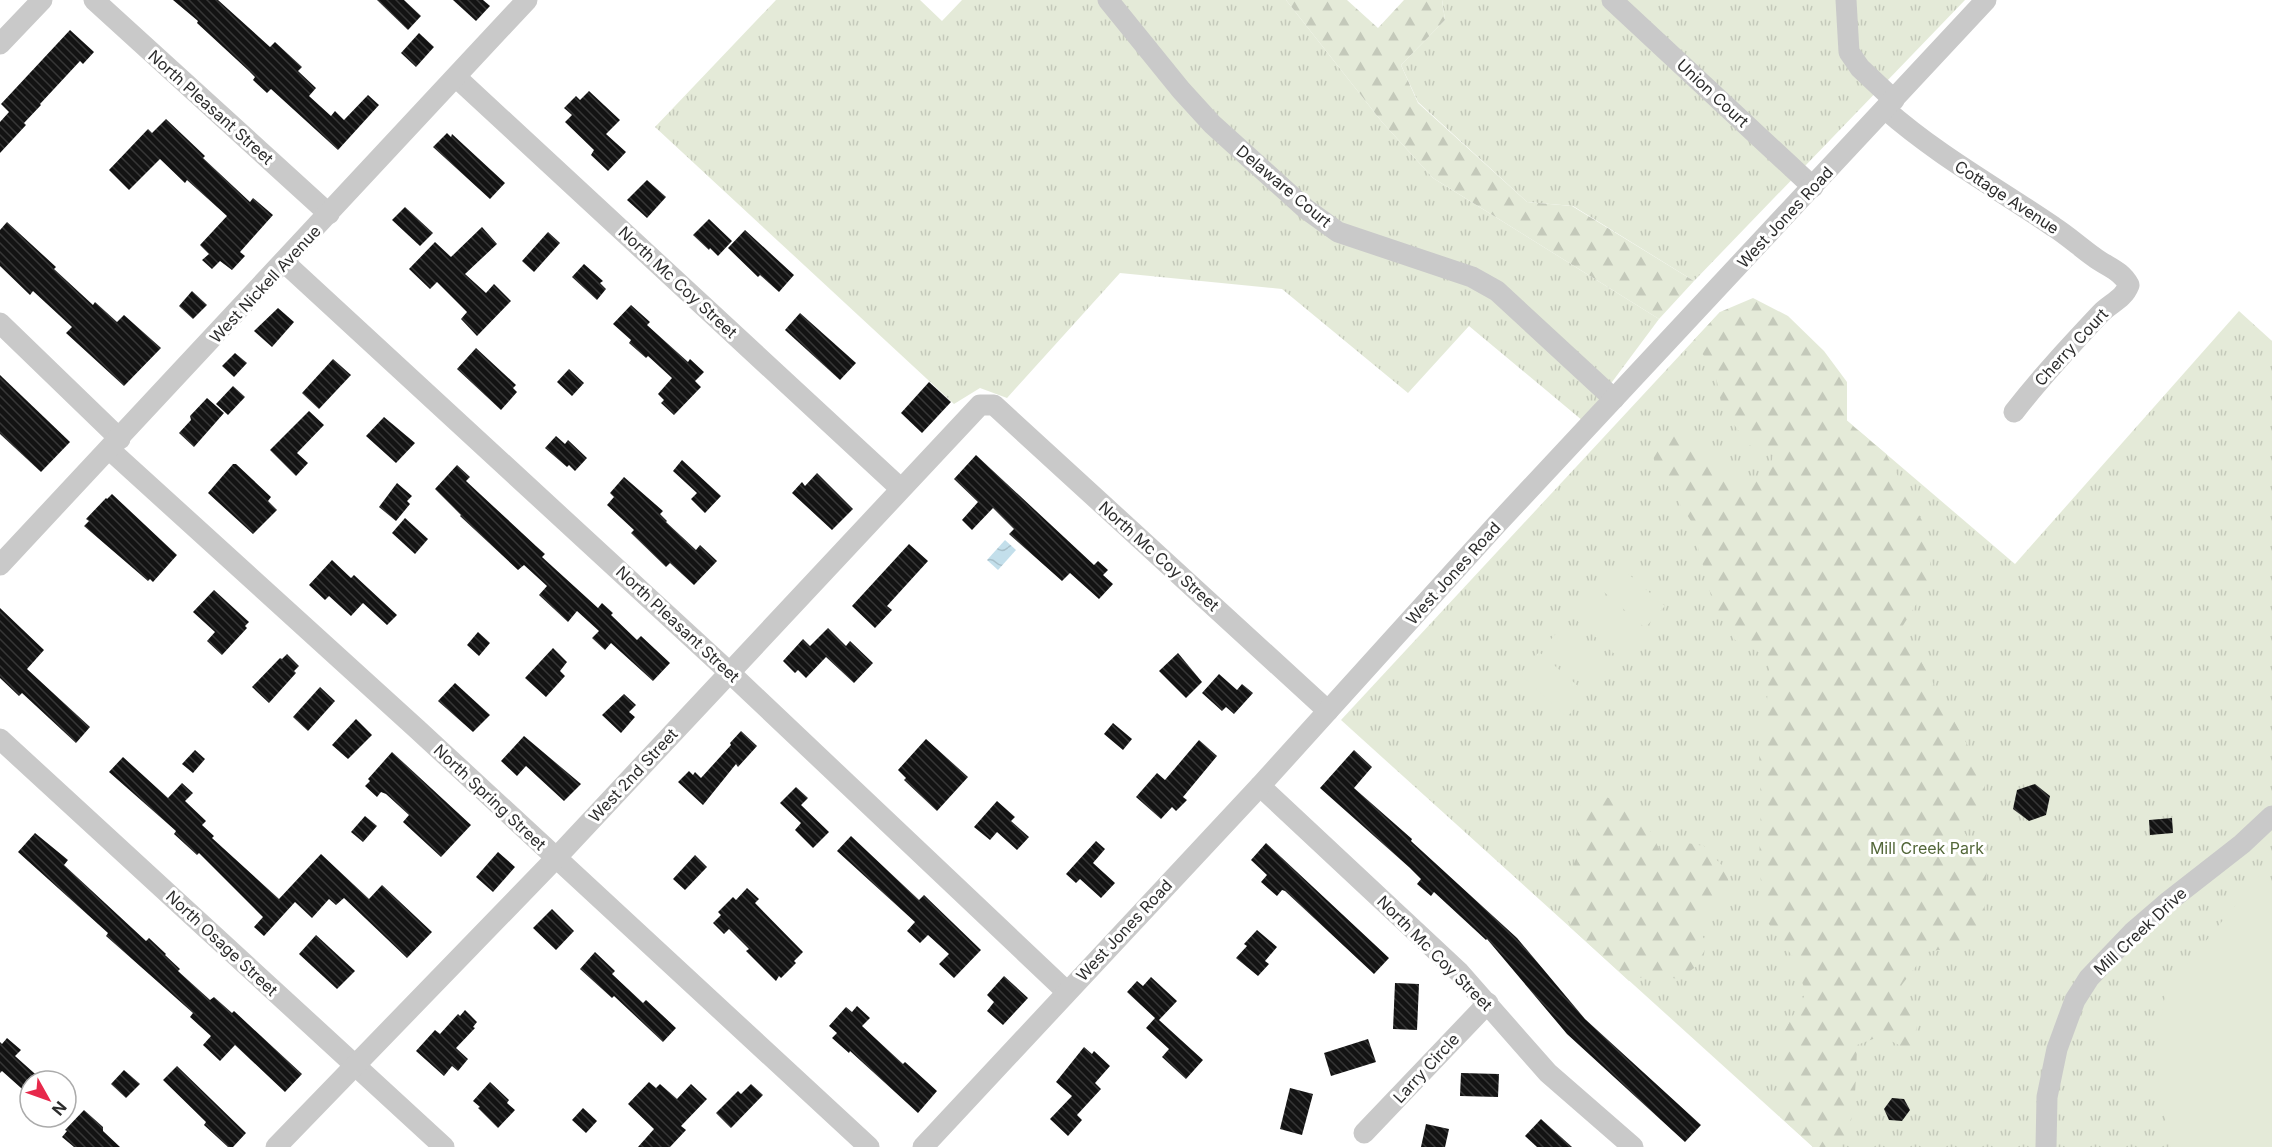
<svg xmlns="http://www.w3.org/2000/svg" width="2272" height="1147" font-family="Inter,sans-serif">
  <defs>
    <pattern id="grass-tufts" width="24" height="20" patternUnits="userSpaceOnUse" patternTransform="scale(1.5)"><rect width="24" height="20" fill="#e4ead8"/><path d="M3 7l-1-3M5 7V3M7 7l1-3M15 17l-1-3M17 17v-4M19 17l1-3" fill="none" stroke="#c4c9ba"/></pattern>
    <pattern id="forest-firs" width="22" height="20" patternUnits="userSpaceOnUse" patternTransform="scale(1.5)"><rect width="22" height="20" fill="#e4ead8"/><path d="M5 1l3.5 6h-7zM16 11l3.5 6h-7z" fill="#c4c9ba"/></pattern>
    <pattern id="water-waves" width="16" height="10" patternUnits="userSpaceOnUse" patternTransform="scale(1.5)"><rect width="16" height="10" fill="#c3dfeb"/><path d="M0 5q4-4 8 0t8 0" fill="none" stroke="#a8c0ca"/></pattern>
    <pattern id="building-back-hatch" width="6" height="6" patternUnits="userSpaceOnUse" patternTransform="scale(1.5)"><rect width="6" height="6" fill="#131313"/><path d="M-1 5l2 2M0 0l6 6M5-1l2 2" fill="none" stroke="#363636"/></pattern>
  </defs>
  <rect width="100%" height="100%" fill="#fff"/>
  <!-- grass -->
  <g fill="url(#grass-tufts)">
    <polygon points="776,0 920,0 942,21 962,0 1286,0 1382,122 1433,178 1659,319 1583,421 1469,326 1408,393 1282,289 1120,273 1007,398 980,388 954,404 655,127"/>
    <polygon points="1442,0 1965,0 1694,281 1573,206 1527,202 1418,102 1401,65 1445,20"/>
    <polygon points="2239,311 2272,341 2272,1147 1813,1147 1341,720 1720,312 2015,564"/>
  </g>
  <!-- forest -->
  <g fill="url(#forest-firs)">
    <polygon points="1286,0 1347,0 1378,28 1404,0 1442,0 1445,20 1401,65 1418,103 1527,202 1572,206 1694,281 1659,319 1433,178 1382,122"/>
    <path d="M 1753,298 L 1788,316 L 1824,351 L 1847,382 L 1847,421 L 1886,454 L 1926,528 L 1932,579 L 1902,627 L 1984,775 L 1986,812 L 1959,825 L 1987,864 L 1983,929 L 1961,946 L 1927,952 L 1897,991 L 1920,1013 L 1911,1051 L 1881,1036 L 1857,1045 C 1856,1072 1857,1126 1840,1147 L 1813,1147 L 1780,1117 L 1784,1032 L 1806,993 L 1793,957 L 1766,920 L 1759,866 L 1761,807 L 1759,749 L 1767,700 L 1770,658 L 1735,640 L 1714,607 L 1691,521 L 1655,466 L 1651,442 L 1671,431 L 1696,444 L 1736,479 L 1768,477 L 1773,455 L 1749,445 L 1722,408 L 1715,371 L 1693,341 L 1720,312 Z"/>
    <polygon points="1599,795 1619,801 1647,824 1665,861 1682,842 1704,846 1726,870 1731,892 1706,913 1690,921 1706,941 1703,961 1680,979 1650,975 1629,981 1570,927 1564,886 1580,850 1576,826 1582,800"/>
  </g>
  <!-- garden -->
  <g fill="#e4ead8">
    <polygon points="1617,564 1665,606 1645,628 1597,586"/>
    <polygon points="1592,593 1639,636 1619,658 1572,616"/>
    <polygon points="1566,622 1613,665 1594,687 1546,645"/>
    <polygon points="1539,652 1587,694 1567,717 1520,674"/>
    <polygon points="2259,876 2272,888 2272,1147 2171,1147 2158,1081 2157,1042 2166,990"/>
  </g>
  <!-- water -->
  <polygon fill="url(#water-waves)" points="1005,540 1016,550 998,570 987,560"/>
  <!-- building -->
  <g fill="url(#building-back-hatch)">
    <polygon points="173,0 218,0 270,47 275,42 302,67 298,71 316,88 309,96 331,116 335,111 344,120 368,95 379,105 338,150 271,89 267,93 253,80 255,77 249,71 197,23 198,21"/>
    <polygon points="377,0 404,0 421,16 408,30"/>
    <polygon points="453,0 483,0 490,6 476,21"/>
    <polygon points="70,30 94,52 83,64 80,61 40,104 41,105 24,123 26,125 0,153 0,122 9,112 1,104"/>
    <polygon points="419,33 434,47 416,67 401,53"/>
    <polygon points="589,91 620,120 606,134 626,152 608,171 591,155 594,150 565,122 572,115 564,108 576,96 580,100"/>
    <polygon points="166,119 205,156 203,158 250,202 253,198 273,215 240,252 245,256 232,270 220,261 212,269 202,260 209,254 200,245 227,216 187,180 185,183 160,159 129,190 109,170 148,129 152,133"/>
    <polygon points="447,133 451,137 452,134 505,183 490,199 433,147"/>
    <polygon points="647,180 666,197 647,218 627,200"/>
    <polygon points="405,207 433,233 420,246 392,220"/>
    <polygon points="709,219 732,241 718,256 710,248 709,250 693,235"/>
    <polygon points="7,222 56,267 54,269 93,305 95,302 117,322 124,315 161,348 124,386 66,333 72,327 33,291 30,295 0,266 0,230"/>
    <polygon points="482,227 497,244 465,274 486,293 494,284 511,301 477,336 461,319 467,312 437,282 430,289 409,269 435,242 451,257"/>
    <polygon points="745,230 794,275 779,292 760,275 758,277 728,248"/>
    <polygon points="548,232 560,243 534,272 522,261"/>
    <polygon points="584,264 603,281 600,283 606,289 597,300 572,277"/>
    <polygon points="192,291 207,305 193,319 179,306"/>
    <polygon points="631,305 650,322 647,325 688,362 690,359 704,372 695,381 701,387 674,415 661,403 664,400 658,394 672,378 648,356 646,358 629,343 631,340 613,324"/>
    <polygon points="278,308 294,322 272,347 254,331"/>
    <polygon points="800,313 856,363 840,380 785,330"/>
    <polygon points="476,348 516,385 513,388 517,392 501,410 457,369"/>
    <polygon points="235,353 247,363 234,377 222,366"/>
    <polygon points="333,359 351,375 319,409 302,393"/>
    <polygon points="569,369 584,383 572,396 557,382"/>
    <polygon points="0,375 70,442 41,472 0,434"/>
    <polygon points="929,382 951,402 922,433 901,413"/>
    <polygon points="233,386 245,397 228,415 216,404"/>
    <polygon points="207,398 224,413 194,447 179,433 191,420 190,416"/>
    <polygon points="309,411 324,425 297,453 308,463 296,476 270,450"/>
    <polygon points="384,417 415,443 396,463 366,436"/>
    <polygon points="556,436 565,444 568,440 587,458 575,471 569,465 567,467 545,448"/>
    <polygon points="976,455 1094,565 1098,561 1108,570 1103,575 1113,584 1099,599 1070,573 1062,581 1009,534 1014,529 993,508 972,530 962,520 978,502 954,479"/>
    <polygon points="682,460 721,496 705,513 691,499 697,493 673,471"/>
    <polygon points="233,464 236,464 271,497 268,501 277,510 253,534 208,493"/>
    <polygon points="457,465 470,477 466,481 536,546 545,554 542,557 598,608 602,603 613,613 611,615 637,640 641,636 670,663 653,681 611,643 605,650 592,638 599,631 577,611 568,622 539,595 547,586 524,565 518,570 460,516 461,515 435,489"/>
    <polygon points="817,473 853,509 832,530 792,493 802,482 805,486"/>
    <polygon points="624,477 663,511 660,514 667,521 666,522 696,550 700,545 717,561 694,585 670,563 666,567 631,533 634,530 607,505 614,497 610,493"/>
    <polygon points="397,483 412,496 407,501 410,504 396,521 379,507"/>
    <polygon points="112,494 177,555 153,582 150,579 148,581 84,526 89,521 86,519 106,498 107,499"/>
    <polygon points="405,518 428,539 415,554 392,533"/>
    <polygon points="909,544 928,561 887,606 892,610 875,628 852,606"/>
    <polygon points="332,560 351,578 354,575 397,615 387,625 363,603 351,616 329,596 325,600 309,585"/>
    <polygon points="214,590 249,622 245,626 247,628 222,655 207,641 215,632 193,612"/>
    <polygon points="0,608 44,650 27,669 90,727 76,743 22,693 19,696 0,678"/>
    <polygon points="828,628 846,646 850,641 873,663 854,683 826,657 806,678 798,670 795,673 783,661 803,639 810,646"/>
    <polygon points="478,632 490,643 479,656 467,645"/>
    <polygon points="553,648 567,662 560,671 565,676 546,697 525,678"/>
    <polygon points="1178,653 1202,682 1186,698 1159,671"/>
    <polygon points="287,654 299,666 294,671 296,673 269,703 252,687 280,658 282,659"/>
    <polygon points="1219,674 1237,690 1242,684 1253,693 1234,714 1226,707 1222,711 1202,693"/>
    <polygon points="455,683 490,715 473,732 438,701"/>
    <polygon points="320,687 335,701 308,731 293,717"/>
    <polygon points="624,694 636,705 629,712 635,717 621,733 602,715"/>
    <polygon points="356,719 372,735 348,759 332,745"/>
    <polygon points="1113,723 1132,739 1123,750 1104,734"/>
    <polygon points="741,731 757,746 738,767 736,764 703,805 678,782 689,771 693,775 695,772 701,778 731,745 730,743"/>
    <polygon points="524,736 581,784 564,801 526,766 517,776 501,761"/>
    <polygon points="926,739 968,777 937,811 904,780 906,778 898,770"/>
    <polygon points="1199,740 1217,756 1183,797 1187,800 1176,811 1172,807 1161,819 1136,797 1157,773 1165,780"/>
    <polygon points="195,750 205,759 193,773 182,764"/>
    <polygon points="1354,750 1372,767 1354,788 1412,839 1411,841 1517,938 1585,1019 1701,1125 1685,1142 1567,1034 1487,939 1486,940 1434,892 1431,896 1417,884 1421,879 1410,868 1320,788"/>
    <polygon points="392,752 471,825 441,857 403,822 409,815 386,794 381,792 377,797 365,786 370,781 368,779"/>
    <polygon points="123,757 168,798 182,783 193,793 185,801 206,821 202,825 214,836 212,838 279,899 321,854 369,899 382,885 432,932 407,958 344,898 336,905 329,899 312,918 295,902 264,936 254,927 263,917 199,853 197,855 174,834 176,831 109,772"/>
    <polygon points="2035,784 2050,796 2046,815 2029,821 2013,809 2017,790"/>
    <polygon points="796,787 808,798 801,805 829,832 813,848 795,830 801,823 780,803"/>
    <polygon points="997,801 1015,817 1011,821 1029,837 1017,850 997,832 990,840 974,827"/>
    <polygon points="365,816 377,826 363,842 351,832"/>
    <polygon points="2172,818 2173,833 2150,835 2149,820"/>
    <polygon points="35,833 68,860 64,865 146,941 149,938 166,954 165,955 180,969 178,971 210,1000 214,997 232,1013 234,1011 302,1074 285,1092 235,1045 220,1061 203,1045 211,1036 190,1017 193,1013 106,936 108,933 18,852"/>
    <polygon points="851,836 919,900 924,895 981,950 954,978 939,964 949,954 928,935 920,943 907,931 915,922 837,851"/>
    <polygon points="1096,841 1105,849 1093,863 1115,883 1101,898 1080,879 1076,883 1066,874"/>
    <polygon points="1266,843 1389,958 1374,974 1285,891 1282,890 1277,896 1261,882 1267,875 1251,860"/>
    <polygon points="498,852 515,867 493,892 476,877"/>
    <polygon points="695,855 707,867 685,890 673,879"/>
    <polygon points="747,888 759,899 755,903 803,952 794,961 796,963 781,978 779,976 776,981 746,951 749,949 729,929 724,934 713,923 721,915 718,912 733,897 736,900"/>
    <polygon points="552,909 574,931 556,950 533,928"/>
    <polygon points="1257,930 1277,947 1265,961 1269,964 1258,976 1236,958 1247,946 1244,944"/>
    <polygon points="316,935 355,971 337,989 299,954"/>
    <polygon points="595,952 615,971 612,974 643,1003 646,1000 676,1028 663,1042 614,996 612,998 580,969"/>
    <polygon points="1004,976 1028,998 1003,1025 987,1011 994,1002 987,995"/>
    <polygon points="1151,977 1177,1001 1159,1020 1203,1060 1186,1079 1162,1057 1169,1049 1146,1028 1155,1018 1127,992 1137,981 1143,986"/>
    <polygon points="1395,983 1419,984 1417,1030 1393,1029"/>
    <polygon points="857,1006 870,1018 862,1026 903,1064 905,1062 937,1091 918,1113 850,1051 849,1053 832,1038 837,1033 829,1026 846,1007 852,1012"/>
    <polygon points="465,1010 477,1022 473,1027 475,1028 456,1048 468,1059 458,1071 452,1066 444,1076 416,1051 435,1030 440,1034 458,1014 460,1016"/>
    <polygon points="7,1038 21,1050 15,1056 43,1081 30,1081 30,1096 2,1071 0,1073 0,1042 2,1044"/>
    <polygon points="1368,1039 1376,1062 1331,1076 1324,1053"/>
    <polygon points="1084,1047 1092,1054 1094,1051 1110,1066 1095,1083 1101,1089 1077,1115 1082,1120 1068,1136 1050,1119 1072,1096 1056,1082"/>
    <polygon points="177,1066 246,1133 233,1147 228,1147 204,1125 206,1122 163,1080"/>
    <polygon points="124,1070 140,1084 126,1098 111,1084"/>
    <polygon points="1461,1073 1499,1074 1498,1097 1460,1096"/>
    <polygon points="490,1082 509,1100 507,1103 515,1110 498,1128 478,1108 480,1107 473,1101"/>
    <polygon points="649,1082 656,1088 660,1084 677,1099 691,1084 707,1099 681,1126 686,1130 670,1147 638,1147 654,1129 628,1104"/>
    <polygon points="751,1084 763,1095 731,1128 716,1113 738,1091 741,1094"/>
    <polygon points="1290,1088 1313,1094 1302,1135 1280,1129"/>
    <polygon points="1892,1098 1904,1099 1910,1110 1902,1121 1889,1120 1884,1109"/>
    <polygon points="583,1108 597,1121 586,1133 572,1120"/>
    <polygon points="84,1110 103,1127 103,1131 120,1147 74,1147 62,1137 67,1131 65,1130"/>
    <polygon points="1541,1119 1572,1147 1537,1147 1525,1136"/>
    <polygon points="1426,1124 1449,1129 1445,1147 1421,1147"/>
  </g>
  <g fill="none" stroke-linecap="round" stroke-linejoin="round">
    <!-- minor -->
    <g stroke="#c9c9c9" stroke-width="21">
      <polyline points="94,0 329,214"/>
      <polyline points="1108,0 1181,90 1212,124 1306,209 1338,232 1472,277 1497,291 1614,399"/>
      <polyline points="1612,0 1813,187"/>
      <polyline points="1846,0 1849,52 1860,68 1894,100"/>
      <polyline points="0,44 42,0"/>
      <polyline points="456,77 900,488"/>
      <path d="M 1885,109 C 1937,155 1997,188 2054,227 C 2068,236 2080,247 2094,257 C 2107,267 2121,270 2129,285 C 2123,300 2110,303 2100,314 C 2070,346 2041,377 2014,412"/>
      <polyline points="284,262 729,672 1066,991"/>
      <polyline points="0,323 120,439"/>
      <polyline points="110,450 417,729 869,1147"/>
      <polyline points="0,565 527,0"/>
      <polyline points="0,739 444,1147"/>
      <polyline points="1260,786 1459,972 1548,1073 1633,1147"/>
      <polyline points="1364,1133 1488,1003"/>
      <polyline points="276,1147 556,858 980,405 994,405 1328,711"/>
      <polyline points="923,1147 1260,786 1497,524 1986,0"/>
      <polyline points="2046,1147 2047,1097 2057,1049 2075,1000 2089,978 2133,932 2169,901 2242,844 2272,816"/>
    </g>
  </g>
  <g text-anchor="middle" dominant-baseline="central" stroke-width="6" stroke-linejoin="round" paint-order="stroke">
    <!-- street labels -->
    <g font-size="16" fill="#2c2c2c" stroke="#fff">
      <text transform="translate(1713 93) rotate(43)">Union Court</text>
      <text transform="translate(211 107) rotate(42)">North Pleasant Street</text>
      <text transform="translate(1284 186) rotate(40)">Delaware Court</text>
      <text transform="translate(2007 197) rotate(33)">Cottage Avenue</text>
      <text transform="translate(1785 217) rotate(-47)">West Jones Road</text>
      <text transform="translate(678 282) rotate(43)">North Mc Coy Street</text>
      <text transform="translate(265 284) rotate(-47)">West Nickell Avenue</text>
      <text transform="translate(2071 347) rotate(-47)">Cherry Court</text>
      <text transform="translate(1159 556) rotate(42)">North Mc Coy Street</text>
      <text transform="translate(1453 573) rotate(-48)">West Jones Road</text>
      <text transform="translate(678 624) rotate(43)">North Pleasant Street</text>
      <text transform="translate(633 775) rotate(-47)">West 2nd Street</text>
      <text transform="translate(490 797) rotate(43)">North Spring Street</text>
      <text transform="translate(1124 930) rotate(-47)">West Jones Road</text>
      <text transform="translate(2140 931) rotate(-43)">Mill Creek Drive</text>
      <text transform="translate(222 943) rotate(43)">North Osage Street</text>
      <text transform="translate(1435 953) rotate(45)">North Mc Coy Street</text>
      <text transform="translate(1426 1068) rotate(-47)">Larry Circle</text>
    </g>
    <!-- park labels -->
    <g font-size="16" fill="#536739" stroke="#fff">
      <text x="1927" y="848">Mill Creek Park</text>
    </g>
  </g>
  <!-- north arrow -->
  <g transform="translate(48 1099) rotate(130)"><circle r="28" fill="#ffffff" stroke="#ababab" stroke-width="1.5"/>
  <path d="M0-4.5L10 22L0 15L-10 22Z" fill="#e7294b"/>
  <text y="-9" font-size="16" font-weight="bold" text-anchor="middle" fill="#2c2c2c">N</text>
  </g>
</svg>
